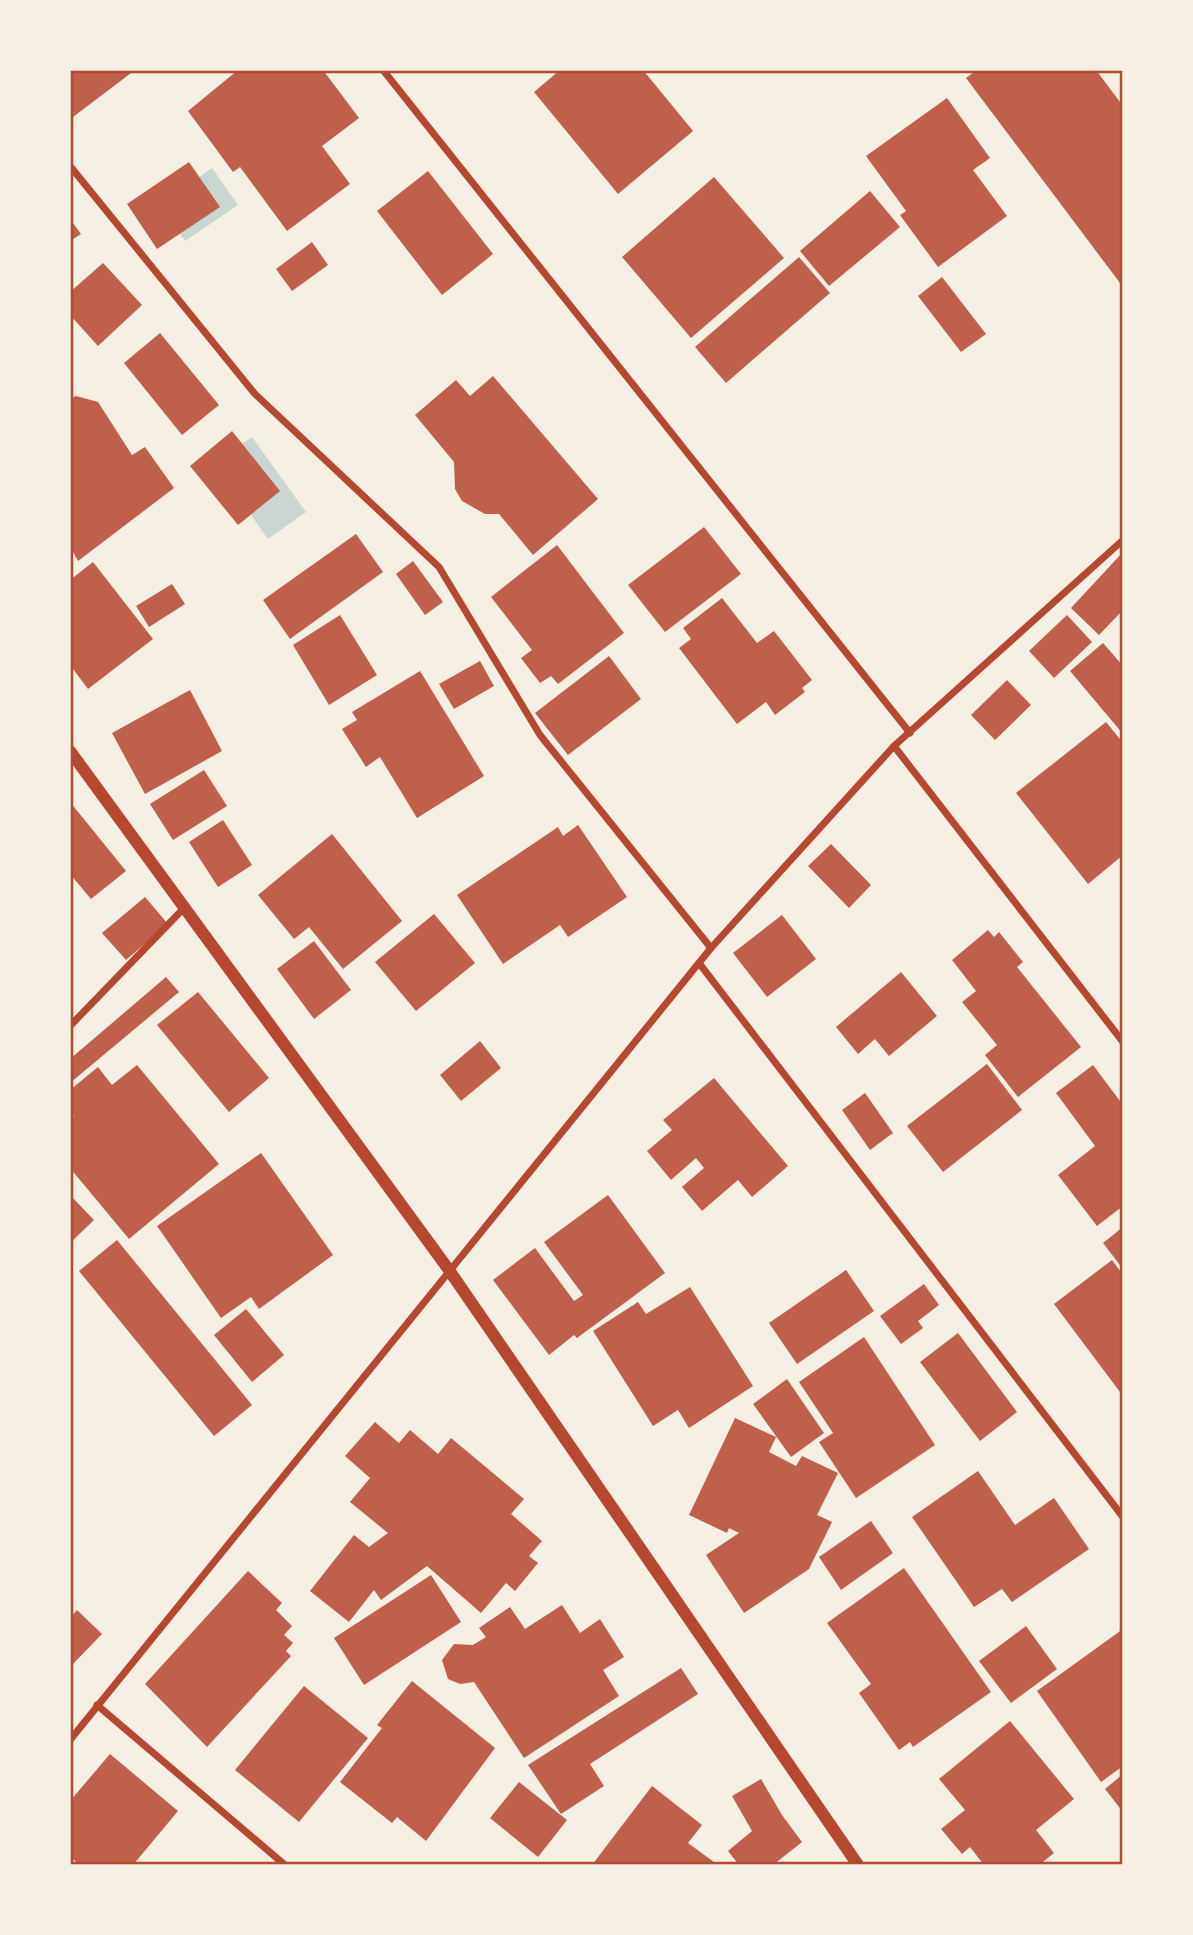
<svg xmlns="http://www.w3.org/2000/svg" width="1193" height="1935" font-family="'PT Sans Narrow',sans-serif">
  <rect width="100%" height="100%" fill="#f6efe4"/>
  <!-- water -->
  <g fill="#c9d6d2">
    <polygon points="212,168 238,205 185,241 160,205"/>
    <polygon points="252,437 306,512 268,539 214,463"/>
  </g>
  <!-- building -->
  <g fill="#bf614a">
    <polygon points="70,70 135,70 73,117 70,112"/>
    <polygon points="238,70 323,70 359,118 322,146 350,184 287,231 240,167 233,172 188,111"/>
    <polygon points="560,70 643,70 693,131 618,194 534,92"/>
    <polygon points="977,70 1096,70 1123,106 1123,287 966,78"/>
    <polygon points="947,98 990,158 973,170 1007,216 938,267 900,215 906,211 866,156"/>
    <polygon points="189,162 220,207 157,249 127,204"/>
    <polygon points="428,171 493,254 442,295 377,211"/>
    <polygon points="714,177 784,258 691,338 622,257"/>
    <polygon points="870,191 900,227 829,286 800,251"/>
    <polygon points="70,219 81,234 70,241"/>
    <polygon points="312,242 328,265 292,291 276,269"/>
    <polygon points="799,257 830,293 726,383 695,347"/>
    <polygon points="103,263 142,305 98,346 70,315 70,292"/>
    <polygon points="942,277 986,334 961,352 918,296"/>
    <polygon points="160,333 219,405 182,435 124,363"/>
    <polygon points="493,376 598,499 533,555 499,514 485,514 462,501 455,489 454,462 415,415 456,380 470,396"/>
    <polygon points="76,396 98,402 132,455 145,447 174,488 78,561 72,550 70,553 70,399"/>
    <polygon points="232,431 280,491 238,525 190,466"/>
    <polygon points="704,527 741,574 665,632 628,585"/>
    <polygon points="356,534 383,572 290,639 263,600"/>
    <polygon points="557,545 624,633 558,684 551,676 540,683 521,658 532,650 491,597"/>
    <polygon points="1123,552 1123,610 1099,635 1071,608"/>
    <polygon points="413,561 443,602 425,615 396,574"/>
    <polygon points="93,562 153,639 88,689 70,665 70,580"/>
    <polygon points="172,584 185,604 149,627 136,606"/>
    <polygon points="722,598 757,643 774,631 812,680 802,688 805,692 775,715 766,702 737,724 679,648 691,639 683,628"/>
    <polygon points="340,615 377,675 329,705 293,645"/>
    <polygon points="1067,615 1092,642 1054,678 1029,651"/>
    <polygon points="1103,643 1123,666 1123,734 1070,671"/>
    <polygon points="609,656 641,699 568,755 535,713"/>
    <polygon points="480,661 494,686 454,709 439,684"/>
    <polygon points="420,671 484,776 417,818 380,757 366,767 342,729 357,720 352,712"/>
    <polygon points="1007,680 1031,705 995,740 971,715"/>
    <polygon points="190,690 222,751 145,794 112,733"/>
    <polygon points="1106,722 1123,743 1123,855 1088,884 1016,793"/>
    <polygon points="204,770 227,806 173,840 150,804"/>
    <polygon points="70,802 126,871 91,899 70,874"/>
    <polygon points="223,820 252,865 218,887 189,842"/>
    <polygon points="578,825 627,897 568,937 560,925 503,964 457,895 558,827 563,836"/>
    <polygon points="332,834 402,921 343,969 309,927 294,939 258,895"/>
    <polygon points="831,844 871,885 849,908 808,866"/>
    <polygon points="145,897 168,924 126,960 102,933"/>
    <polygon points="434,914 475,963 416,1011 375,962"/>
    <polygon points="782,915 816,959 767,997 733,953"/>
    <polygon points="988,930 994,937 999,932 1023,962 1017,967 1081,1047 1018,1097 985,1055 997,1045 962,1002 976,991 952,960"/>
    <polygon points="314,941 351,990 314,1019 277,969"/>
    <polygon points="901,972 937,1016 889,1056 875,1039 858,1054 836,1027"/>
    <polygon points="166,977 179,992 70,1083 70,1059"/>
    <polygon points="198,992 269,1078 229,1112 157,1025"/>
    <polygon points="480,1041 501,1068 461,1101 440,1075"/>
    <polygon points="987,1064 1022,1110 943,1172 907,1126"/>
    <polygon points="137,1065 219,1164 129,1239 70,1168 70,1120 74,1116 70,1111 70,1090 98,1067 112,1085"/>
    <polygon points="1093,1065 1123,1105 1123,1206 1097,1226 1058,1175 1095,1146 1056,1093"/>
    <polygon points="714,1078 788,1166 752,1197 738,1180 702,1211 682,1187 704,1168 696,1158 671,1180 647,1151 672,1130 663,1120"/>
    <polygon points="865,1093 893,1133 870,1150 842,1110"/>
    <polygon points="261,1153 333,1255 259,1309 251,1297 221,1318 157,1226"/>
    <polygon points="70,1195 94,1220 70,1243"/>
    <polygon points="608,1195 665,1273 577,1338 574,1335 549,1355 493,1280 535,1248 574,1301 583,1295 544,1242"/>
    <polygon points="1123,1227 1123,1269 1103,1243"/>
    <polygon points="117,1240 252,1405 214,1436 79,1271"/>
    <polygon points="1112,1260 1123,1275 1123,1396 1054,1304"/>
    <polygon points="846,1270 874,1311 797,1364 769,1323"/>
    <polygon points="924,1284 939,1305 918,1321 923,1328 901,1344 880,1316"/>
    <polygon points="690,1287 753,1386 689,1428 678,1410 653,1426 593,1331 638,1302 646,1314"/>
    <polygon points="246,1309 284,1355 252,1382 214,1335"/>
    <polygon points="958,1333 1017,1412 980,1441 920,1362"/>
    <polygon points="864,1337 935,1445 856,1498 819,1442 833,1433 799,1382"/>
    <polygon points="787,1379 824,1433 791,1457 753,1404"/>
    <polygon points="735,1418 776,1437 769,1452 796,1466 802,1456 838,1473 817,1515 832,1522 809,1569 744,1613 706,1555 739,1533 729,1528 727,1533 689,1515"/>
    <polygon points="375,1422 399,1443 410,1430 438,1454 451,1438 524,1499 511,1514 542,1541 529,1556 538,1563 515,1591 506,1583 481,1613 427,1566 381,1600 374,1590 349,1622 310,1591 354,1535 369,1547 388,1533 350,1502 370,1478 345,1456"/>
    <polygon points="978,1471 1015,1525 1054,1498 1089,1549 1012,1602 1002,1589 974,1607 912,1517"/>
    <polygon points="871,1521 893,1553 841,1590 819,1557"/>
    <polygon points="904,1568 991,1692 913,1747 910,1742 899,1750 859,1693 871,1684 827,1623"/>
    <polygon points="248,1571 282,1603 276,1610 292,1626 284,1635 293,1643 286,1651 291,1656 207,1747 145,1684"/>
    <polygon points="431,1575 461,1622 364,1685 334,1638"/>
    <polygon points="562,1605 580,1633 600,1619 624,1657 603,1670 619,1696 524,1758 474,1682 460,1684 448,1679 442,1660 454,1644 473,1645 486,1637 479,1628 510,1607 525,1629"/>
    <polygon points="77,1610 102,1634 70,1667 70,1618"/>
    <polygon points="1026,1626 1057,1669 1011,1703 979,1661"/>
    <polygon points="1123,1629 1123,1766 1101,1782 1037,1691"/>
    <polygon points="681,1668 698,1694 590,1764 604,1786 561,1814 528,1765"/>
    <polygon points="412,1681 495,1748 426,1841 397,1817 392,1823 340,1782 382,1728 377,1725"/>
    <polygon points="304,1686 368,1738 299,1822 235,1770"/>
    <polygon points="1010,1721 1074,1799 1036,1830 1054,1853 1039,1865 984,1865 970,1847 962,1854 941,1829 965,1810 939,1779"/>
    <polygon points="110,1754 178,1811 133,1865 80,1865 70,1857 70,1801"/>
    <polygon points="1123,1774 1123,1812 1105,1789"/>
    <polygon points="761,1779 782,1815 802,1842 773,1865 739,1865 728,1851 752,1831 732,1796"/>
    <polygon points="519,1782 567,1820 538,1857 490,1818"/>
    <polygon points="652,1786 702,1825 688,1843 718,1865 592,1865"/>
  </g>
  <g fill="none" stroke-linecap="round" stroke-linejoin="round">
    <!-- minor -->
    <g stroke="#b5482f" stroke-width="7">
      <polyline points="383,70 910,733"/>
      <polyline points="70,166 255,394 439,567 540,735 711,948"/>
      <polyline points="894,746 1123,1042"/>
      <polyline points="699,963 1123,1517"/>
      <polyline points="70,1026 186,906"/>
      <polyline points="97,1705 285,1865"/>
      <polyline points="70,1740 711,948 894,746 1123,540"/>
    </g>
    <!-- tertiary -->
    <polyline stroke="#b5482f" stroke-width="12" points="70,751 449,1270 858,1865"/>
  </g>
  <!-- border -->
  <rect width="1193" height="1935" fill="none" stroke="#f6efe4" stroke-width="144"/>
  <rect x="72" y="72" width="1049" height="1791" fill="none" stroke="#b5482f" stroke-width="2.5"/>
</svg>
